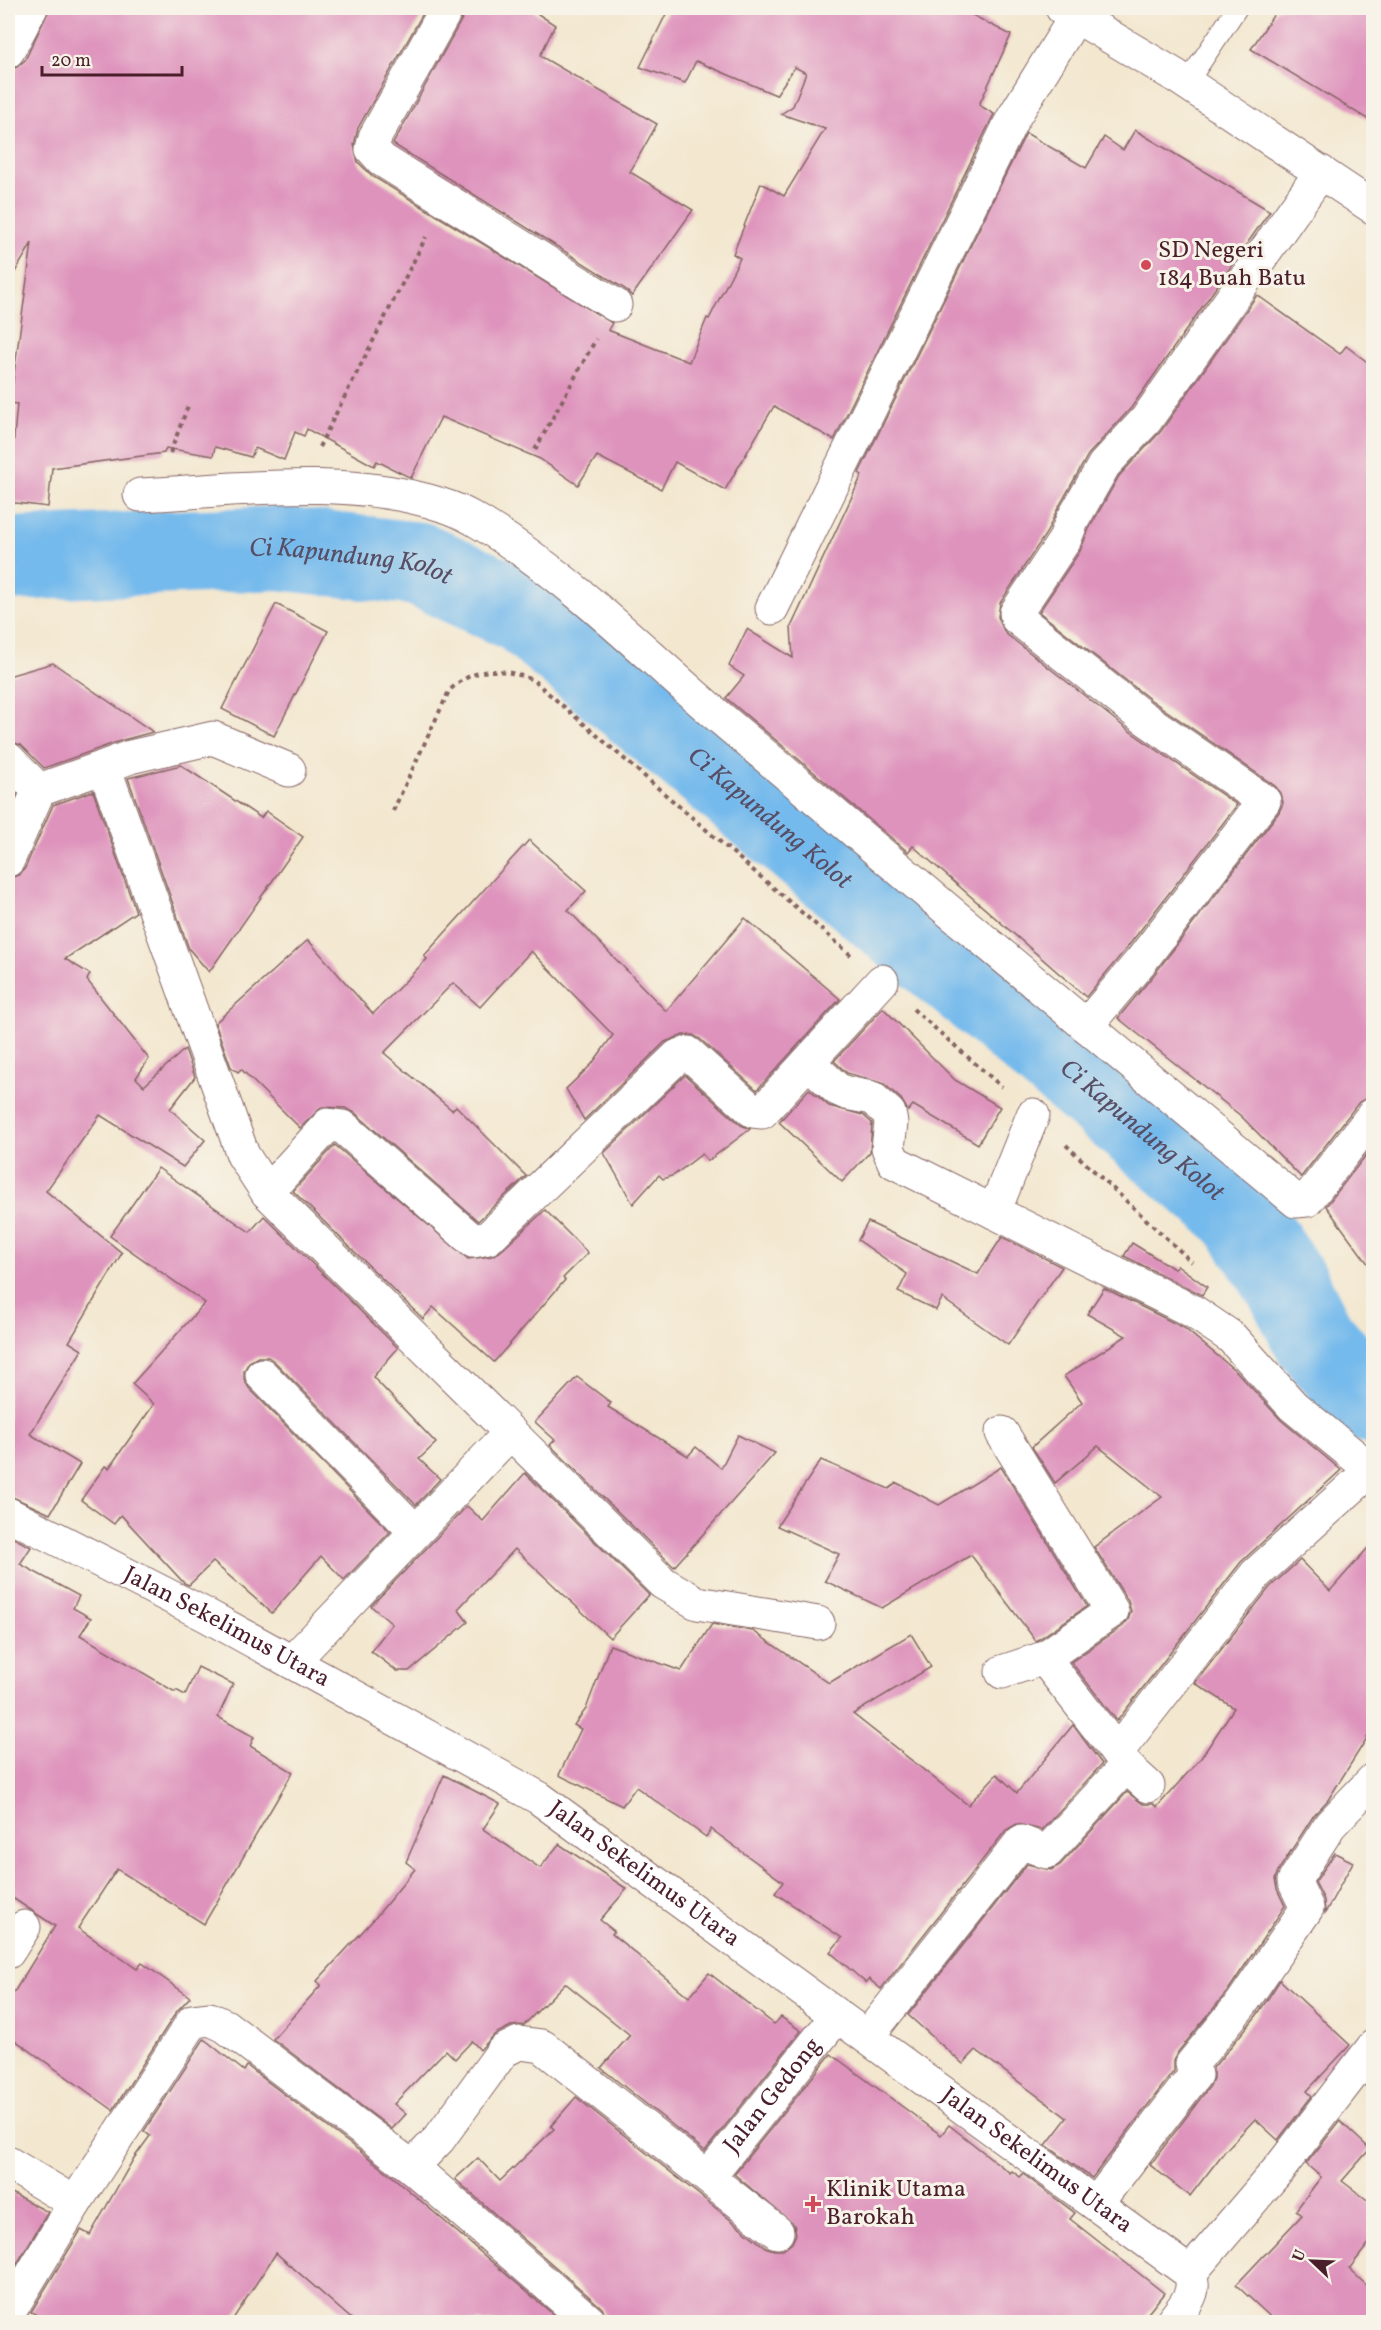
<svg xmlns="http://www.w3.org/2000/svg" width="1381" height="2330" font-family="Vollkorn,serif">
  <rect width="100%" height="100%" fill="#f7f3e8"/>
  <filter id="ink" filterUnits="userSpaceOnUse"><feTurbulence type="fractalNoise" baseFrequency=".0167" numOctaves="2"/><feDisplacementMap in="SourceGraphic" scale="12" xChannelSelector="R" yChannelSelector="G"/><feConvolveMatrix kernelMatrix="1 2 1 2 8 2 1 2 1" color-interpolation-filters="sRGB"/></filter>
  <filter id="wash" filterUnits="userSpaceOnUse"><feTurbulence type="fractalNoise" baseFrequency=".008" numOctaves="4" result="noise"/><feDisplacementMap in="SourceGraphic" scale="24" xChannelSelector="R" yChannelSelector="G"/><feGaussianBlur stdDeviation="1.35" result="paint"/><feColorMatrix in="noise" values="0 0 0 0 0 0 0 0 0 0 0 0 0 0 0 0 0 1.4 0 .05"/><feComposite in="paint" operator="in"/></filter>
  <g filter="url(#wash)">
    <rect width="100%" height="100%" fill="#f3e7cf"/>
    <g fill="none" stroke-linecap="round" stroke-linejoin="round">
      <!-- river -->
      <path stroke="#75baec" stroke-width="84" id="s1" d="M 8,559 L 278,548 L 419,564 L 523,612 L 1241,1214 L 1289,1289 L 1314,1338 L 1354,1386 L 1374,1403"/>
    </g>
    <g id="blocks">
      <!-- building -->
      <g fill="#de93bc">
        <polygon points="50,8 426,8 358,128 354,145 358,162 372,176 612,323 608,330 689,362 707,318 709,319 740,258 733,254 761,183 784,196 825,129 781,114 793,106 806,73 795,67 776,95 696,61 685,83 640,67 669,8 959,8 1011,35 979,105 994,114 834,440 774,406 725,490 675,462 661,489 597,456 578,485 540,459 441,417 411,478 377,461 374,466 307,429 304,436 295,432 284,460 255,448 251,457 215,447 213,456 166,448 164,453 52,468 48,507 8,502 17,404 10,403 32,243 8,284 8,70 17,67 25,60"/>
        <polygon points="466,8 529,8 555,25 540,56 657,124 630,172 693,210 632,296 625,289 393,144 463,17"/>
        <polygon points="1278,8 1374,8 1374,123 1251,49"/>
        <polygon points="1135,130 1270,211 1131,408 1088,455 1056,512 1047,532 1000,603 998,617 1005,633 1128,730 1237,805 1126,949 1086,997 913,846 908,852 726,698 744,676 729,666 747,629 793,658 791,627 862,475 859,473 1026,133 1086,168 1104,137 1123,150"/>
        <polygon points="1257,295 1340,354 1346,346 1374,367 1374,1096 1359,1102 1301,1177 1241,1116 1118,1018 1156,972 1279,812 1283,803 1281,793 1275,786 1151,700 1039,612 1080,551 1089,529 1119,476 1161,431"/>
        <polygon points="276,604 328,631 274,736 222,709"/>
        <polygon points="53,663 153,732 123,740 44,768 21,745 8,741 8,676"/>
        <polygon points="181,765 261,818 266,811 303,837 209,972 189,949 128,778"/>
        <polygon points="8,785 17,794 8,815"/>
        <polygon points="93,791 136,912 65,959 90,974 87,980 149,1059 136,1078 144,1086 185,1049 195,1077 170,1109 205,1140 183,1167 100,1115 46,1191 122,1253 69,1342 82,1350 30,1434 80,1464 50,1514 8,1495 8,878 19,875 25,868 53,805"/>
        <polygon points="529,840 586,891 568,910 666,1011 745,918 840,999 757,1090 700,1039 693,1035 683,1035 665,1042 584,1120 566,1089 592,1064 613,1035 531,951 480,1007 453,983 384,1053 452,1110 456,1106 526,1176 478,1221 355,1113 345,1108 322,1107 300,1128 241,1069 238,1072 231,1067 215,1023 308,940 373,1014 427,959 424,956"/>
        <polygon points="883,1008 955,1080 1000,1107 978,1144 913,1105 908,1111 901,1099 884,1084 847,1073 834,1061"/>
        <polygon points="685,1075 741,1125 750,1129 708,1161 702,1154 674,1175 663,1179 659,1175 633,1204 604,1153"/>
        <polygon points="809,1089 829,1106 863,1115 872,1123 870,1152 842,1182 779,1122"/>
        <polygon points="335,1145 468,1259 492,1256 500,1252 545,1210 588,1253 563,1278 565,1280 494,1362 433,1307 423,1319 293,1191"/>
        <polygon points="1374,1145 1374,1272 1326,1206"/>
        <polygon points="158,1168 250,1232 264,1216 398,1348 373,1377 436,1443 419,1459 440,1479 416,1505 275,1362 268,1357 258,1357 249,1362 244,1371 244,1379 249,1388 390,1532 344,1580 321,1556 272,1613 213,1562 189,1585 184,1583 121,1515 114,1524 81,1500 105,1466 109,1468 154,1404 132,1384 205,1303 110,1236"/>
        <polygon points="868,1222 978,1274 1002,1237 1062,1267 1008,1345 942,1298 936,1310 898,1292 907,1274 858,1240"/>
        <polygon points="1132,1243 1174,1269 1177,1265 1207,1287 1202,1295 1124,1256"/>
        <polygon points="1104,1288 1184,1328 1237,1372 1281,1420 1341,1470 1241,1562 1117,1721 1071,1662 1123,1626 1128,1620 1131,1611 1128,1601 1094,1547 1162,1497 1098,1446 1055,1483 1032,1447 1082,1402 1064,1376 1126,1336 1087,1314"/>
        <polygon points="577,1377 611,1403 608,1407 688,1456 696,1447 721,1468 738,1435 775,1453 674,1567 550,1445 555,1440 535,1422"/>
        <polygon points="821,1460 889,1489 897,1483 939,1505 1001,1467 1087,1606 1036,1641 971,1555 882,1608 825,1581 839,1554 777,1526"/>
        <polygon points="525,1473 649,1595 610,1638 515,1549 458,1609 468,1622 409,1671 397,1671 371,1651 392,1624 371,1606 467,1506 483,1521"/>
        <polygon points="8,1535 31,1547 20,1564 79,1596 73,1608 91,1618 80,1635 175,1692 176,1690 185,1695 198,1667 233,1684 218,1717 254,1737 250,1746 293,1772 204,1924 117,1869 78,1928 137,1969 142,1963 190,1997 177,2011 113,2110 8,2035 8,2002 55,1926 8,1895"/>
        <polygon points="1374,1541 1374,1727 1328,1800 1314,1815 1278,1871 1275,1879 1277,1889 1285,1906 1227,1992 1178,2052 1174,2061 1174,2071 1092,2178 1046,2145 1067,2118 976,2050 963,2064 908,2015 1027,1864 1051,1870 1060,1865 1127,1792 1143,1804 1154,1804 1157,1807 1201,1758 1234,1708 1195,1683 1270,1587 1300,1560 1330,1591"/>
        <polygon points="712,1624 753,1631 829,1683 911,1634 931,1667 853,1714 968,1805 997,1774 1017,1793 1073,1725 1102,1764 1042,1830 1017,1824 1006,1830 881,1989 869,1979 866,1983 830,1952 842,1938 775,1893 783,1882 711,1829 706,1837 636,1787 622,1806 559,1775 581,1729 574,1725 586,1709 610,1645 681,1671"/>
        <polygon points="444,1775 500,1804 483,1829 540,1868 559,1844 627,1889 600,1920 614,1931 612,1934 689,1997 709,1973 774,2024 781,2017 801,2031 705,2151 601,2068 630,2035 565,1983 524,2025 511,2026 495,2034 480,2050 472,2041 455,2059 446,2050 394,2104 406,2114 392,2129 273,2039 321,1985 317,1981 375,1918 415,1869 406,1862"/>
        <polygon points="1335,1853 1353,1862 1325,1913 1324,1900 1315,1882"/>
        <polygon points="1280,1980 1350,2045 1307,2091 1312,2096 1278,2140 1255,2119 1225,2151 1190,2196 1150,2165 1210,2086 1213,2078 1213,2068 1257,2015"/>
        <polygon points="204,2039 244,2071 247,2066 386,2171 562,2322 355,2322 276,2253 231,2322 51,2322 31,2312 81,2230 90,2235 134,2158 150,2136 144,2131"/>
        <polygon points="831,2054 941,2135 949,2125 1010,2173 1012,2171 1020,2177 1023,2174 1075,2213 1070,2219 1164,2293 1141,2322 608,2322 602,2308 455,2179 478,2158 500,2181 554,2129 551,2126 576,2097 765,2247 774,2250 783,2250 792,2243 796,2234 794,2225 734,2174"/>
        <polygon points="1340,2121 1370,2149 1342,2181 1374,2205 1374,2237 1349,2269 1374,2292 1374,2322 1276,2322 1236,2285 1302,2215 1296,2210 1321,2177 1306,2164"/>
        <polygon points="8,2191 48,2212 8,2279"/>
      </g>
    </g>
  </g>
  <g filter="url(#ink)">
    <use href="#blocks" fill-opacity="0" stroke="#856564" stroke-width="1.5"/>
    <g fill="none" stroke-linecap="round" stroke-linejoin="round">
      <!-- service casing -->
      <g stroke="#856564" stroke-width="22">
        <polyline id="service" points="1187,83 1237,8"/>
      </g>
      <!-- minor casing -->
      <g stroke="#856564" stroke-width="35">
        <g id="minor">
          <polyline points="447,8 375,137 372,149 382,160 615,305"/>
          <polyline points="8,51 31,8"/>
          <path d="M 140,495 C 239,490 345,474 442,505 C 466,512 489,528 510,542 C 583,591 645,653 711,710 C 905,875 1100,1038 1296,1201 L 1307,1200 L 1374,1114"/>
          <polyline points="772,608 1012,120 1076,16"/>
          <polyline points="8,759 39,790 104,767"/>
          <polyline points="289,770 213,738 130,757 104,767 243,1155 267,1192 663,1583 697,1603 818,1623"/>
          <polyline points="8,860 39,790"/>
          <polyline points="1086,1026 1141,961 1264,801 1140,715 1017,618 1016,613 1064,541 1072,521 1104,465 1146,420 1321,172"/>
          <polyline points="808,1062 837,1089 846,1093 872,1098 889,1113 891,1123 888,1148 894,1162 1194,1312 1231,1337 1293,1406 1374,1472"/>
          <polyline points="267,1192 328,1125 343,1127 473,1241 488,1238 678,1056 688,1053 753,1111 762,1112 882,981"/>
          <polyline points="994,1212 1033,1115"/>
          <polyline points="262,1375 415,1531"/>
          <polyline points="1002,1433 1112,1611 1044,1658 1117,1752 1256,1574 1371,1470"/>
          <path id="s2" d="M 8,1514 L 206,1615 L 539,1798 L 1190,2273 C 1198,2293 1183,2307 1172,2322"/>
          <polyline points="292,1662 510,1433"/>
          <polyline points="1002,1672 1044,1658"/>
          <polyline points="1117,1752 1126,1766 1148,1786"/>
          <polyline points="8,1952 24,1927"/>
          <polyline points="867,2037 1021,1842 1047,1852 1126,1766"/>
          <polyline points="8,2163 75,2203"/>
          <polyline points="412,2167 590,2322"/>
          <path id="s3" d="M 708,2177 L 837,2016"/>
          <polyline points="1096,2204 1195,2075 1192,2064 1242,2003 1307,1908 1294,1881 1330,1825 1374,1779"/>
          <polyline points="1190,2273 1279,2169 1374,2046"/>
          <polyline points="8,2314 75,2203 193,2021 210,2019 225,2026 412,2167 439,2139 503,2051 519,2043 542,2046 777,2232"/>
        </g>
      </g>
      <!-- primary casing -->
      <g stroke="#856564" stroke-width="35">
        <polyline id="primary" points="1062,8 1176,76 1374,208"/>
      </g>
      <!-- path -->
      <g stroke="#856564" stroke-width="4" stroke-dasharray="4.5 4.5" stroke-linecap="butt">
        <polyline points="319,447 426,237"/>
        <polyline points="535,450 596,339"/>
        <polyline points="170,453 188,406"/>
        <path d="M 393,811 L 449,691 C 474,666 501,667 533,680 L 851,955"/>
        <polyline points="913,1009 1002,1087"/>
        <polyline points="1066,1145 1192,1262"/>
      </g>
      <!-- service -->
      <use href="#service" stroke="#fff" stroke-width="20"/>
      <!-- minor -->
      <use href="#minor" stroke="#fff" stroke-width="33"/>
      <!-- primary -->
      <use href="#primary" stroke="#fff" stroke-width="33"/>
    </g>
  </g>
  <!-- markers -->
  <g fill="#d1495b" stroke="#f7f3e8" stroke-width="2">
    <circle cx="1146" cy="265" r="6"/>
    <path d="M810 2195h6v6h6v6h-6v6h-6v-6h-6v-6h6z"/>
  </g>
  <g text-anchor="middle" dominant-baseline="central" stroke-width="6" stroke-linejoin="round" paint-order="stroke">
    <!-- poi labels -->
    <g font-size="24" fill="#4a1f2b" stroke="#f7f3e8" text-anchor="start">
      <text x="1158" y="251">SD Negeri<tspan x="1158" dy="28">184 Buah Batu</tspan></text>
      <text x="826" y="2190">Klinik Utama<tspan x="826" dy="28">Barokah</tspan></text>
    </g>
    <!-- street labels -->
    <g font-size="24" fill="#4a1f2b" stroke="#f7f3e8">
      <text stroke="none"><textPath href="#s2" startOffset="246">Jalan Sekelimus Utara</textPath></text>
      <text stroke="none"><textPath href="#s2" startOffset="732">Jalan Sekelimus Utara</textPath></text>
      <text stroke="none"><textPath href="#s3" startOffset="104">Jalan Gedong</textPath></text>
      <text stroke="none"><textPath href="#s2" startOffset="1218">Jalan Sekelimus Utara</textPath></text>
    </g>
    <!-- water labels -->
    <g font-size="26" font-style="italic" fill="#574e65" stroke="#f7f3e8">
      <text stroke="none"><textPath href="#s1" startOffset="344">Ci Kapundung Kolot</textPath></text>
      <text stroke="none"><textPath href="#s1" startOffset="848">Ci Kapundung Kolot</textPath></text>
      <text stroke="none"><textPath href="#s1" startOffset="1334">Ci Kapundung Kolot</textPath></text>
    </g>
  </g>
  <!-- margin -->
  <rect width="1381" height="2330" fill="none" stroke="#f7f3e8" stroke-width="30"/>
  <!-- north arrow -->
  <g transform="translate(1312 2261) rotate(293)" stroke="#f7f3e8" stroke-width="4.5" paint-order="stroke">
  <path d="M0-4.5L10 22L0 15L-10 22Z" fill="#4a1f2b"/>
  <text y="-9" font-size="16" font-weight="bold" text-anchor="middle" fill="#4a1f2b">U</text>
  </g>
  <!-- scale -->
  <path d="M42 66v9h140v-9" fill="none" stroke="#4a1f2b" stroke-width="3"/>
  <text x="51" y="66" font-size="18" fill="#4a1f2b" stroke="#f7f3e8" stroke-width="4.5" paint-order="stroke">20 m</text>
</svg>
